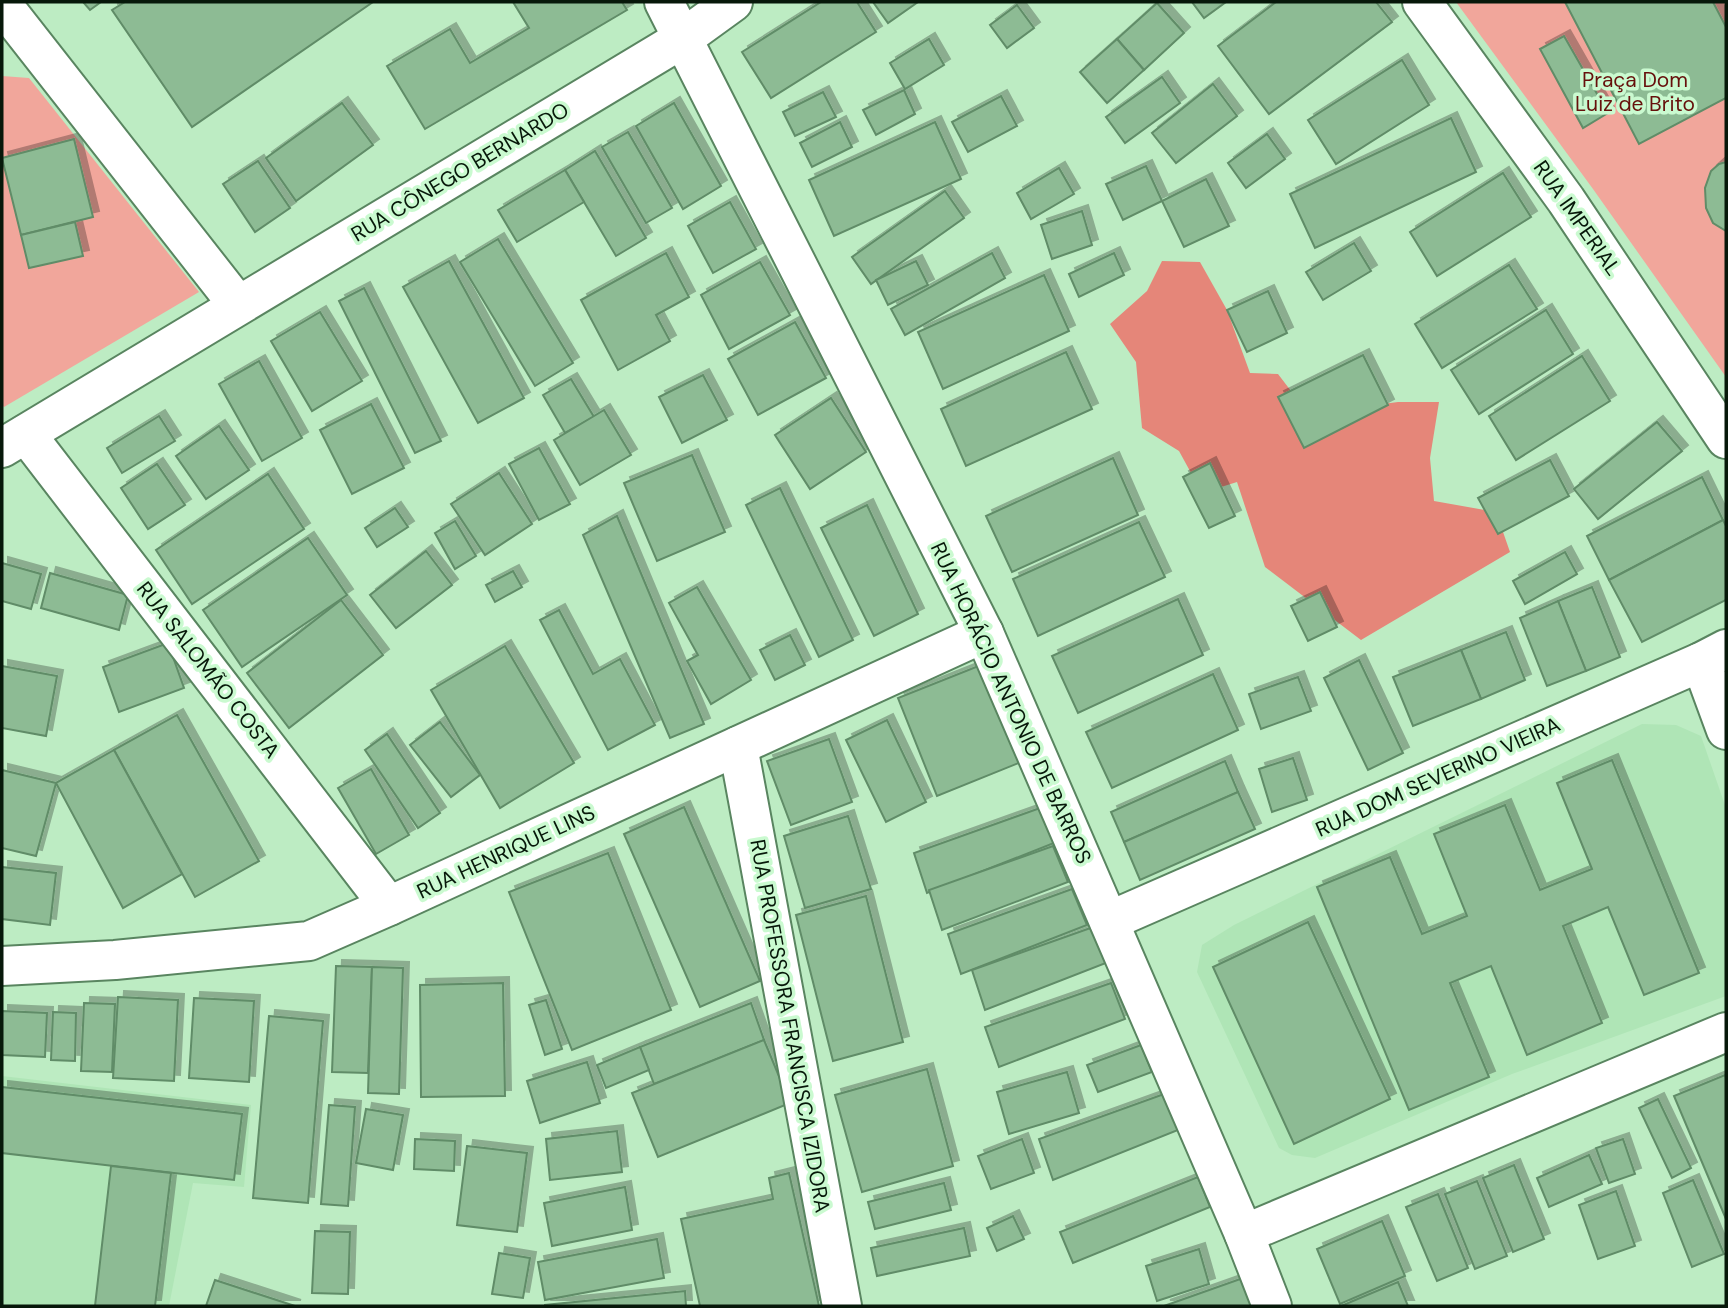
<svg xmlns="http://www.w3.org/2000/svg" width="1728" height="1308" font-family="'DM Sans',sans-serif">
  <defs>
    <filter id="shadow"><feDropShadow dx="6" dy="-6" stdDeviation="0" flood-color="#0004"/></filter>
  </defs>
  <rect width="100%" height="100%" fill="#bdecc3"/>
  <!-- built -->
  <g fill="#afe5b6">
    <polygon points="1642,724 1676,725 1701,736 1726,808 1726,996 1512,1074 1315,1158 1292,1155 1279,1148 1197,972 1202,945 1234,925"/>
    <polygon points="2,1076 251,1105 244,1187 193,1183 169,1306 2,1306"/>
  </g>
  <!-- green -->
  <g fill="#f1a69b">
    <polygon points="1456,2 1726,2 1726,377 1593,189"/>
    <polygon points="2,76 29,78 199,292 4,407 2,405"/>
  </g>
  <!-- forest -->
  <polygon fill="#e58679" points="1162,261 1200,262 1227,310 1250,373 1278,374 1304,408 1353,408 1398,402 1439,402 1430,458 1434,501 1496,512 1510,552 1361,640 1265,567 1237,482 1202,493 1179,451 1142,428 1136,362 1110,324 1147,291"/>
  <!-- building -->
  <g fill="#8dbb94" stroke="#608c67" stroke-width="2" filter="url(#shadow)">
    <polygon points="83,2 101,2 90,10"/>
    <polygon points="125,2 373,2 192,127 112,10"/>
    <polygon points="513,2 622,2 627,10 425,129 387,66 450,29 470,63 529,28"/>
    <polygon points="821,2 857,2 876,32 771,98 742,52"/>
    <polygon points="873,2 918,2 888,23"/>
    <polygon points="1192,2 1226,2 1204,18"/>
    <polygon points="1276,2 1376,2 1392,22 1269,114 1218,46"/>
    <polygon points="1565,2 1713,2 1726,27 1726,98 1639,144"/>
    <polygon points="1157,3 1184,33 1144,70 1117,39"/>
    <polygon points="1017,5 1034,28 1007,48 990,25"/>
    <polygon points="1564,36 1608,113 1583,128 1540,49"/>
    <polygon points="929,39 944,65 905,89 890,63"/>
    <polygon points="1117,39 1144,70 1107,103 1080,72"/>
    <polygon points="1402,60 1429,105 1336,164 1308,120"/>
    <polygon points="1162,77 1180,103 1125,143 1106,117"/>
    <polygon points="1213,84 1237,116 1176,163 1152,133"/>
    <polygon points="904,90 915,114 876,135 863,110"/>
    <polygon points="823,92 836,117 795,136 783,112"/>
    <polygon points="1001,96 1017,126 968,152 952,122"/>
    <polygon points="342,103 373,145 296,201 266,158"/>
    <polygon points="674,103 721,186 683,209 636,126"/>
    <polygon points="1451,118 1476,172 1315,248 1290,194"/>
    <polygon points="840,122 852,147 812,167 800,143"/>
    <polygon points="935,122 961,179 834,236 809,180"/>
    <polygon points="628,132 672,208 646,223 602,147"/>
    <polygon points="1267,134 1285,159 1246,188 1228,163"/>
    <polygon points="74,139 93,217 21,235 2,158"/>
    <polygon points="595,151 646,238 616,256 565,170"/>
    <polygon points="258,161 290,208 255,232 223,184"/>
    <polygon points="1726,162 1726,231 1713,223 1706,208 1705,188 1711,171 1719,164"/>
    <polygon points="1146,166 1162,201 1123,220 1106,184"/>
    <polygon points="1059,168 1074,194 1031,219 1017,193"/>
    <polygon points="565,170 584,202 517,242 498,210"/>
    <polygon points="1503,173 1531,217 1437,276 1410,232"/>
    <polygon points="1206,179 1229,226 1184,247 1162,201"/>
    <polygon points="945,191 964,218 871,284 852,257"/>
    <polygon points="730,202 756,249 713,273 688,226"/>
    <polygon points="1082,211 1092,245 1052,259 1041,225"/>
    <polygon points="75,222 83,256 29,268 21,235"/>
    <polygon points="498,239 573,363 535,386 460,262"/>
    <polygon points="1354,243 1371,271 1323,300 1306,272"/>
    <polygon points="666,253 689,297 656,315 670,341 618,370 581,300"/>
    <polygon points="992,253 1005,278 905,335 891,309"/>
    <polygon points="1114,253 1124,275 1079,297 1069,274"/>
    <polygon points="449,261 524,398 478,423 403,287"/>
    <polygon points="916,261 928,285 888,305 876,280"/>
    <polygon points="760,262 790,315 729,349 701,295"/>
    <polygon points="1509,265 1537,309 1442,368 1415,324"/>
    <polygon points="1044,275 1069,331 943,389 918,332"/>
    <polygon points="364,288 441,441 415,453 339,301"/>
    <polygon points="1268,291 1287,333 1247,352 1227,310"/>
    <polygon points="1546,310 1573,354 1479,414 1451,370"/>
    <polygon points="320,312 362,381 312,411 271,341"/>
    <polygon points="795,322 826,378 758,415 728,359"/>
    <polygon points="1066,352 1092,409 966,466 941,409"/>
    <polygon points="1363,355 1388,405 1304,448 1278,397"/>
    <polygon points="1582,356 1610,401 1516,460 1489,416"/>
    <polygon points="259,361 302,438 262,461 219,384"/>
    <polygon points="703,375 727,420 682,443 659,397"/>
    <polygon points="571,379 594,417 565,433 543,395"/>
    <polygon points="831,398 866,452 810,489 775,435"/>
    <polygon points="371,404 404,468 352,494 320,430"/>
    <polygon points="604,410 631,455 580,485 554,440"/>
    <polygon points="159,416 175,441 122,473 107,448"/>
    <polygon points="1657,422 1682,451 1598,519 1574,489"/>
    <polygon points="219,426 249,470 206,499 176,456"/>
    <polygon points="539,448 570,504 539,520 509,464"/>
    <polygon points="692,455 725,532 657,561 624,483"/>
    <polygon points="1113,458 1138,515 1012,572 986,516"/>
    <polygon points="1550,460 1569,496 1498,534 1478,498"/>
    <polygon points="1210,463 1235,516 1209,528 1183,477"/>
    <polygon points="157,464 185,505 148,529 121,488"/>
    <polygon points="499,473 532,524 485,555 451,504"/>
    <polygon points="268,474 304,529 192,604 156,550"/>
    <polygon points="1702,477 1723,520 1609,580 1587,536"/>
    <polygon points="780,488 853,640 819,657 746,505"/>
    <polygon points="867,505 918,614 874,636 821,528"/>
    <polygon points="395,508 408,527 377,547 365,528"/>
    <polygon points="617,516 704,724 670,738 583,535"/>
    <polygon points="1723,520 1726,526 1726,600 1642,642 1609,580"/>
    <polygon points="455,521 476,556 455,569 435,533"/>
    <polygon points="1139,522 1165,577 1038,636 1013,579"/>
    <polygon points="308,538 347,595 242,667 203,610"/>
    <polygon points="426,551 452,585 396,628 370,595"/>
    <polygon points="1565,552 1577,574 1525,604 1513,581"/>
    <polygon points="2,563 41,574 31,609 2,601"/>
    <polygon points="513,571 522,587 495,602 486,585"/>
    <polygon points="50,573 128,595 119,630 41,608"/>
    <polygon points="697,587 751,680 711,704 687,661 698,655 669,603"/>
    <polygon points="1592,587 1620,657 1586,671 1558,601"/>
    <polygon points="1320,592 1337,627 1308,641 1291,606"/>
    <polygon points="1178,599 1203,655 1078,713 1052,656"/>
    <polygon points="341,600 383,655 289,728 247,673"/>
    <polygon points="1558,601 1586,671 1547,686 1520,618"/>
    <polygon points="559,610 593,674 620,659 655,725 608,750 540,620"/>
    <polygon points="1506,632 1525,680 1481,699 1461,650"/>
    <polygon points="790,635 805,665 775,680 760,650"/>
    <polygon points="168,643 184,688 119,712 103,667"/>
    <polygon points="505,646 574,763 500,808 431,690"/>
    <polygon points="1461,650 1481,699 1413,726 1393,677"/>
    <polygon points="1359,660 1403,753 1368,770 1324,678"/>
    <polygon points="981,665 1021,762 937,796 898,698"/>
    <polygon points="2,666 57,676 46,736 2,728"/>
    <polygon points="1213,674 1238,730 1112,788 1086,732"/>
    <polygon points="1298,677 1311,711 1261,729 1249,694"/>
    <polygon points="177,715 259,861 195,897 114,750"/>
    <polygon points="887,720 926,802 886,822 846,740"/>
    <polygon points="440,722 480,775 451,797 410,745"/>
    <polygon points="387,734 440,813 418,828 365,750"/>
    <polygon points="829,739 852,802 791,825 767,761"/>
    <polygon points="114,750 182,874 123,908 56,783"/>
    <polygon points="1293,758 1307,800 1272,812 1259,769"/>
    <polygon points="1612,760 1699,973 1644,995 1608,907 1563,926 1602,1023 1527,1055 1491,966 1450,983 1489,1077 1409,1110 1317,887 1390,857 1422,934 1467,916 1434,834 1505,805 1540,890 1592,869 1557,783"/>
    <polygon points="1225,761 1238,792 1124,842 1111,812"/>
    <polygon points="371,769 409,835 376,854 338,788"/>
    <polygon points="2,770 56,783 36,856 2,848"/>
    <polygon points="1238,792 1255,829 1140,880 1124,842"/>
    <polygon points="684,807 760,981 700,1007 624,834"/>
    <polygon points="1040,808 1054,843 927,893 914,853"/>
    <polygon points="848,816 871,889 805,908 784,836"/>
    <polygon points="1053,846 1068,882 942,930 929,890"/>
    <polygon points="608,853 671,1010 572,1050 509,892"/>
    <polygon points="2,867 56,873 50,925 2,919"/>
    <polygon points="1072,889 1087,925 961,974 948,934"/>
    <polygon points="866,896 903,1042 833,1061 796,915"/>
    <polygon points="1308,922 1390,1099 1294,1144 1213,967"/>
    <polygon points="1096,926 1111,961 985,1010 972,970"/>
    <polygon points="336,966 372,967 368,1073 332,1072"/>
    <polygon points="372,967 403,968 399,1094 368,1093"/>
    <polygon points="503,983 505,1096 421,1097 420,985"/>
    <polygon points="1111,983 1125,1019 999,1067 985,1027"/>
    <polygon points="118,997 178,1000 174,1081 113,1078"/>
    <polygon points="194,998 254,1001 249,1082 189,1078"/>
    <polygon points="546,1000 562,1049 545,1055 529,1005"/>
    <polygon points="84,1003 115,1004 112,1072 81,1071"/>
    <polygon points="751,1003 764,1040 654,1084 640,1047"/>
    <polygon points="2,1011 47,1013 45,1057 2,1055"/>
    <polygon points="53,1012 76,1013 75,1061 51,1060"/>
    <polygon points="269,1016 323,1021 308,1203 253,1198"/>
    <polygon points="764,1040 790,1103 658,1157 632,1093"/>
    <polygon points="1141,1045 1152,1072 1098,1092 1087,1065"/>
    <polygon points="640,1047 649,1070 606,1088 597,1065"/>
    <polygon points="587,1062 600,1103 540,1123 527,1081"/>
    <polygon points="927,1069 953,1166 862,1192 835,1095"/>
    <polygon points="1067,1072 1079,1113 1009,1134 997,1092"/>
    <polygon points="1725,1075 1726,1078 1726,1219 1674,1096"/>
    <polygon points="2,1087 242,1114 234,1180 2,1153"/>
    <polygon points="1164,1094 1178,1130 1053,1180 1039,1139"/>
    <polygon points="1658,1099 1691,1168 1672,1178 1639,1108"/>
    <polygon points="329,1105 355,1107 348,1206 321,1204"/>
    <polygon points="366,1109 403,1115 393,1170 356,1163"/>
    <polygon points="617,1131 622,1172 550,1180 546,1139"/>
    <polygon points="415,1139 455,1141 454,1171 414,1169"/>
    <polygon points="1022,1139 1034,1173 991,1189 978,1156"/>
    <polygon points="1623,1139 1635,1174 1609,1183 1596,1148"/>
    <polygon points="467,1146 527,1153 517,1232 457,1225"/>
    <polygon points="1589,1155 1602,1184 1549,1207 1537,1178"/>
    <polygon points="1514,1165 1544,1239 1513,1252 1483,1178"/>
    <polygon points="111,1166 171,1173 155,1306 95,1306"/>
    <polygon points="789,1173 819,1306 700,1306 681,1219 773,1199 769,1178"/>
    <polygon points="1198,1177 1210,1207 1073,1263 1060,1232"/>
    <polygon points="1693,1180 1724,1254 1692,1267 1663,1193"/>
    <polygon points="1477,1181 1507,1256 1475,1269 1445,1194"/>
    <polygon points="944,1183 951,1210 875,1229 868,1202"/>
    <polygon points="625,1187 632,1230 552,1246 544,1203"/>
    <polygon points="1616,1191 1635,1246 1598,1259 1579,1205"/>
    <polygon points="1438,1194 1468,1268 1437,1281 1406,1207"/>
    <polygon points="1013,1216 1024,1239 997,1251 987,1228"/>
    <polygon points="1382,1221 1405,1276 1340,1304 1317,1249"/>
    <polygon points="964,1228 970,1256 877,1276 871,1248"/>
    <polygon points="315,1231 350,1232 348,1294 312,1293"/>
    <polygon points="657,1239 664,1278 545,1300 538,1262"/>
    <polygon points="1199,1249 1209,1284 1157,1301 1146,1266"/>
    <polygon points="499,1253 530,1258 523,1298 492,1294"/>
    <polygon points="1243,1278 1252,1306 1164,1306"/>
    <polygon points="215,1280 295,1306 206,1306"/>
    <polygon points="1398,1282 1408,1306 1341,1306"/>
    <polygon points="685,1291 686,1306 545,1306 545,1305"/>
  </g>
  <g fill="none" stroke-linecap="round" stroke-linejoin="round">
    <!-- minor casing -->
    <g stroke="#598560" stroke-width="42">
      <g id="minor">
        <polyline points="664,2 984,633 1244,1234 1272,1306"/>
        <polyline points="2,4 238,305"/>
        <polyline points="26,434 389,906"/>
        <polyline points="2,448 682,39 733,2"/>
        <polyline points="1701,662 1726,730"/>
        <polyline points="738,746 842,1306"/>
        <polyline points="1109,921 1701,662 1726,649"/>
        <polyline points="2,966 115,960 309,941 389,906 984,633"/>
        <polyline points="1244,1234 1726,1032"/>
      </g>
    </g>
    <!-- major casing -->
    <g stroke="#598560" stroke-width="42">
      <polyline id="major" points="1422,2 1566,200 1726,439"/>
    </g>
    <!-- minor -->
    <use href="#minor" stroke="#fff" stroke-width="38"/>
    <!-- major -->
    <use href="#major" stroke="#fff" stroke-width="38"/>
  </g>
  <g text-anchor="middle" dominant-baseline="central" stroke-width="7" stroke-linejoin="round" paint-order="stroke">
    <!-- park labels -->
    <g font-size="21" fill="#66100c" stroke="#cafad0">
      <text x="1635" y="80">Praça Dom<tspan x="1635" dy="24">Luiz de Brito</tspan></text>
    </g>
    <!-- street labels -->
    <g font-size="21" fill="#07180a" stroke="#cafad0">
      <text transform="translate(460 172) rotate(-31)">RUA CÔNEGO BERNARDO</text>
      <text transform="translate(1577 218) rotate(55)">RUA IMPERIAL</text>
      <text transform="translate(208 670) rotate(52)">RUA SALOMÃO COSTA</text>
      <text transform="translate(1011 703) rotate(65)">RUA HORÁCIO ANTONIO DE BARROS</text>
      <text transform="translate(1438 777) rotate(-24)">RUA DOM SEVERINO VIEIRA</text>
      <text transform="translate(506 852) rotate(-25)">RUA HENRIQUE LINS</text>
      <text transform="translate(790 1026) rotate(80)">RUA PROFESSORA FRANCISCA IZIDORA</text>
    </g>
  </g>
  <!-- border -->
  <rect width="1728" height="1308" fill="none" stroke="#07180a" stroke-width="7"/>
</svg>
